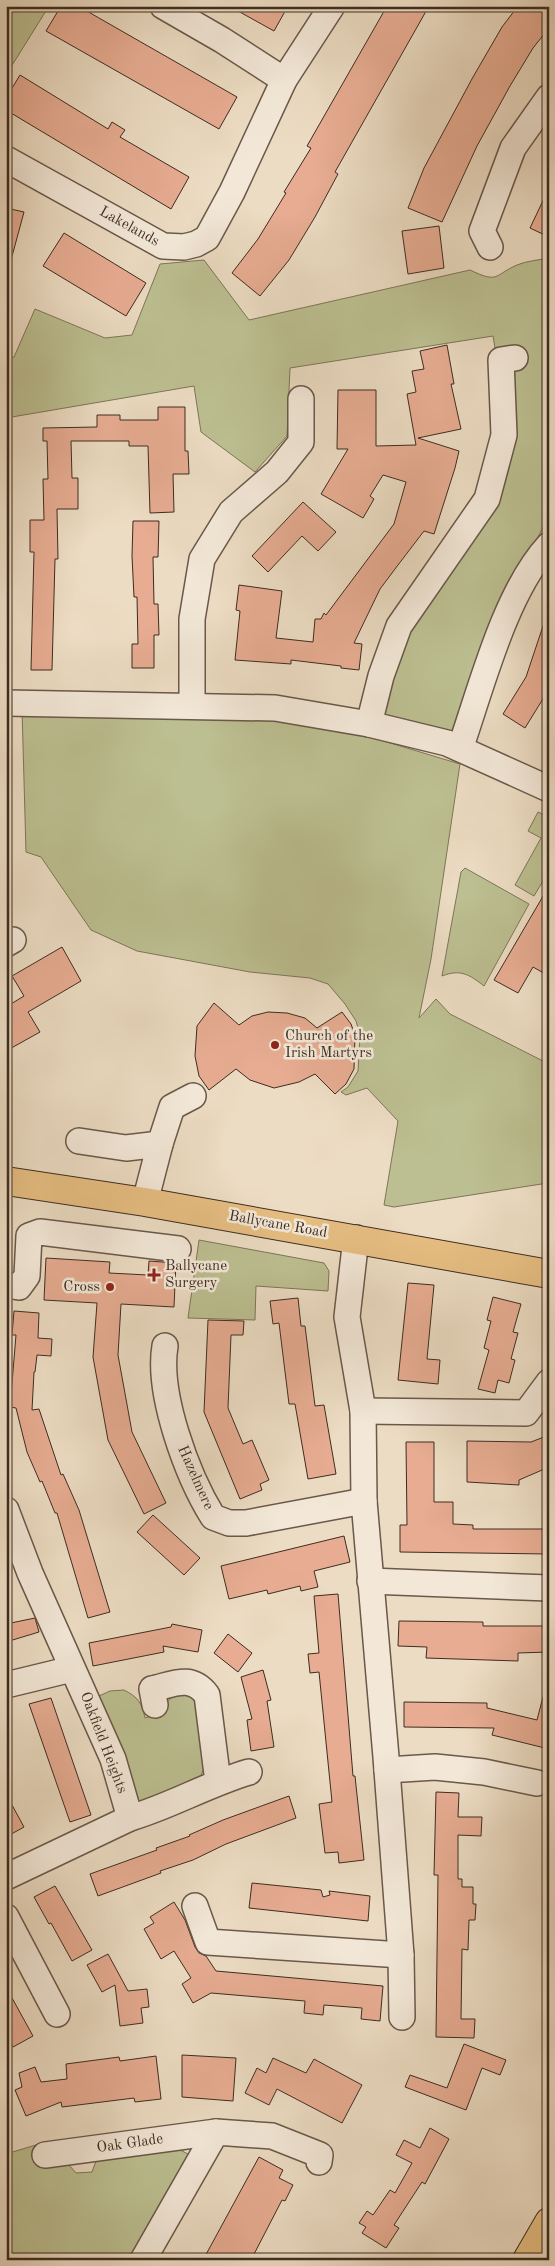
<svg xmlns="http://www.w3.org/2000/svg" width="555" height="2266" font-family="'Old Standard TT',serif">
  <rect width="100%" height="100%" fill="#ecdcc3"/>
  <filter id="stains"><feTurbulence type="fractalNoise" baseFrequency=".004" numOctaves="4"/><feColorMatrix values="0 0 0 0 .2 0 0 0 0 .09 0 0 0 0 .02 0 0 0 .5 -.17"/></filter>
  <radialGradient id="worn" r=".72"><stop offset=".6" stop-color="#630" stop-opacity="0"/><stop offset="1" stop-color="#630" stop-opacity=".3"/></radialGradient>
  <!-- green -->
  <g fill="#bcbf91" stroke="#7d7659">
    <polygon points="13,6 49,6 6,75 6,17"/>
    <path d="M 549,258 L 549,516 L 496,617 L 455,736 L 379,716 L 405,631 L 510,437 L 493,336 L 290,368 L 287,436 L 255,472 L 201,432 L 194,386 L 6,418 L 6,359 L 14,357 L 35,309 L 105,338 L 132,335 L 160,264 L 204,260 L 249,320 L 470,270 C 499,284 494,275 517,265 C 526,261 539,260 549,258 Z"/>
    <polygon points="22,709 274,720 367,736 460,764 431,959 419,1018 436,999 450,1014 549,1064 548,1183 394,1207 384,1205 398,1121 367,1088 346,1095 341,1092 348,1087 358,1071 360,1035 356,1021 345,1004 328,984 310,978 250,972 137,951 91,930 41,857 26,852"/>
    <polygon points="538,812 549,817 549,871 534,896 515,885 541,838 528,831"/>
    <path d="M 465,868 L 529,904 L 484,986 C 469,974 460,969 442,976 L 461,872 Z"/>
    <polygon points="199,1240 324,1263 329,1271 328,1291 256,1286 255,1320 188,1318"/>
    <path d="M 124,1690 C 138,1697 142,1703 145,1718 L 164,1712 C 167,1693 182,1691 196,1699 L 205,1766 L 199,1780 L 153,1807 L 131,1802 L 99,1705 L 99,1696 L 110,1691 Z"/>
    <polygon points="39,2144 50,2158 69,2165 76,2173 92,2172 96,2161 176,2148 188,2154 189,2166 133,2260 6,2260 6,2154"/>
  </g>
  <!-- building -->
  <g fill="#e7ac92" stroke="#3e2c21">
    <polygon points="61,6 78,6 237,97 219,129 46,31"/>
    <polygon points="229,6 288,6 274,31"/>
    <polygon points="387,6 429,6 335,172 338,174 315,217 289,260 260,296 232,273 258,239 286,193 284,192 311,148 307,146"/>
    <polygon points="518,6 549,6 549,28 533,48 510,86 477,146 442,222 408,208 424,168 473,77 502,27"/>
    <polygon points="20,75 108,129 112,122 125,130 120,137 189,177 171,209 6,110 6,98"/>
    <polygon points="549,188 549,237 530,228"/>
    <polygon points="6,208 24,212 11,260 6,260"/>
    <polygon points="439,226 444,268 408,274 402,231"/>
    <polygon points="64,233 146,283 126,316 43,266"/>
    <polygon points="447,345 454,384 451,384 461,429 418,438 459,451 455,468 434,534 424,531 398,565 380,589 354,643 362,644 359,670 341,668 341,666 291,660 291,664 235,660 240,611 236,610 239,585 282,591 276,638 313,642 315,619 321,619 324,613 326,615 394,524 406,482 383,475 370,496 374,499 363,518 321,494 348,449 337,449 338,390 376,390 376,446 416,445 407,394 416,392 412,371 424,369 420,351"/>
    <polygon points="158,407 185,407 185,451 188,451 189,474 173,474 174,512 150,513 148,446 129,446 129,441 71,441 72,478 78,478 78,509 57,509 58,559 55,559 52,670 31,670 34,552 30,552 30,520 44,520 43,479 48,479 47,441 43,441 43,428 97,427 97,415 120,415 120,420 158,420"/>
    <polygon points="303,502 336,532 318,551 302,536 268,572 252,556"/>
    <polygon points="133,521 159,521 158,557 153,557 154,604 158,604 159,635 154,635 154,668 132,668 132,644 138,644 137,597 134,597 132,556"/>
    <polygon points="545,620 549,620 549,689 525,728 503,714 526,677"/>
    <polygon points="549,886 549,976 533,967 518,993 494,980"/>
    <polygon points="62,947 81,981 28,1012 40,1032 6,1051 6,1007 24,996 12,976"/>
    <polygon points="214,1003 239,1025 252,1016 268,1012 287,1013 305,1018 317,1028 342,1012 351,1024 355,1035 354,1069 346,1084 335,1094 315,1074 299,1082 274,1088 250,1080 236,1069 209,1090 199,1076 195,1056 197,1026"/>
    <polygon points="46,1258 110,1262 109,1273 148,1275 149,1261 176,1263 174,1307 121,1304 118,1355 132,1432 166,1503 144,1514 108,1440 93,1357 97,1303 44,1300"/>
    <polygon points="408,1283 434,1285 427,1359 440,1360 438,1384 398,1380"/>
    <polygon points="493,1297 521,1304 513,1332 518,1333 511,1359 515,1360 509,1383 498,1380 495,1393 478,1389 489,1350 484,1348 491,1321 487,1320"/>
    <polygon points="298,1298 301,1326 305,1326 315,1406 324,1405 336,1474 308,1479 295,1404 289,1404 279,1323 273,1324 270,1301"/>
    <polygon points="14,1311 39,1313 38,1338 52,1339 51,1356 37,1355 35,1372 34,1372 32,1410 39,1409 61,1475 63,1474 79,1510 110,1612 88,1618 57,1513 55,1513 42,1481 40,1482 27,1452 16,1408 10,1407 16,1335 12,1335"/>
    <polygon points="208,1320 244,1321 243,1335 231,1335 228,1408 243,1444 252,1440 269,1480 260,1484 262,1490 240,1499 204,1412"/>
    <polygon points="549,1435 549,1467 519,1480 519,1485 467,1482 467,1441 531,1442"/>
    <polygon points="406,1442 434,1442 434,1502 453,1502 453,1524 473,1525 473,1529 549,1529 549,1554 400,1552 400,1525 407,1525"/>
    <polygon points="153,1515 200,1558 184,1575 137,1532"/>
    <polygon points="344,1536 350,1562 314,1571 318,1587 301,1591 300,1586 268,1594 267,1590 229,1599 221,1566"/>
    <polygon points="338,1594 353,1776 355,1776 364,1860 339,1863 338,1852 325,1853 319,1804 332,1802 319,1672 310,1673 308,1654 319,1653 314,1596"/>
    <polygon points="35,1618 39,1632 6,1642 6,1624"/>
    <polygon points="399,1621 483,1622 483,1626 549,1626 549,1652 518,1653 518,1661 426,1658 427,1647 398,1646"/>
    <polygon points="172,1624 202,1630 198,1652 163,1646 164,1652 93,1666 89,1643 171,1627"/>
    <polygon points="228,1634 252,1653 238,1672 214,1653"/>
    <polygon points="263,1670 271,1700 267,1701 274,1747 251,1751 247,1720 252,1719 241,1677"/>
    <polygon points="544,1693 549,1693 549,1749 492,1735 494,1728 404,1727 404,1702 487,1703 487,1708 537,1720"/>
    <polygon points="51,1698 91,1815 70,1822 29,1704"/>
    <polygon points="436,1792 459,1793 458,1817 482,1817 481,1836 458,1835 458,1879 462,1879 462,1887 473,1887 473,1904 476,1904 475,1920 469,1920 468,1950 462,1949 461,2019 475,2019 474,2038 436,2037 438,1875 434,1875"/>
    <polygon points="6,1794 24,1827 6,1837"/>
    <polygon points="289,1796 296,1818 226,1844 193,1860 160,1871 161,1873 98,1896 90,1874 157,1850 156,1848 190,1836 189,1835 223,1820"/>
    <polygon points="252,1883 321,1890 323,1897 330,1895 329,1891 370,1896 368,1921 249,1908"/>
    <polygon points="55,1886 92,1950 72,1961 51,1923 49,1924 34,1897"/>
    <polygon points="174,1902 185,1920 195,1947 199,1953 206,1956 216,1971 383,1986 380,2021 361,2019 362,2008 324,2005 323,2015 304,2013 305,2001 211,1993 193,2003 182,1984 191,1978 174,1951 161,1959 144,1929 154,1923 150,1917"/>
    <polygon points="108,1954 128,1991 147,1989 149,2007 141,2008 143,2023 120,2026 115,1985 102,1992 87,1965"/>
    <polygon points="6,1987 33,2036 13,2047 6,2035"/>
    <polygon points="464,2044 506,2060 500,2075 482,2068 466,2110 405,2087 410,2075 447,2088"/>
    <polygon points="182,2055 236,2058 233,2101 182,2097"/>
    <polygon points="156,2056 161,2099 135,2102 134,2098 62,2107 61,2102 26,2116 15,2090 22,2087 19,2073 35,2067 41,2082 67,2079 66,2064 119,2057 120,2061"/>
    <polygon points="273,2058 306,2073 314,2059 362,2085 342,2123 277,2089 269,2105 245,2093 257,2068 266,2073"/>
    <polygon points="430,2128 449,2139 425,2184 422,2182 394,2225 399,2228 386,2248 362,2233 366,2227 359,2223 367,2211 373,2215 390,2190 395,2193 412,2163 396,2155 404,2140 420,2148"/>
    <polygon points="259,2157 283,2170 279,2178 293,2185 285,2201 282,2200 251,2260 203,2260"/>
  </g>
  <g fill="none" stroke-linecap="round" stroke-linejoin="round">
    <!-- minor casing -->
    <g stroke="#6a584a" stroke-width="28">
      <g id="minor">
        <polyline points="163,6 222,40 284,80"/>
        <polyline points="6,159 163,246 184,247 196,244 207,238 232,192 284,80 332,6"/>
        <polyline points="490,247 482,231 513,148 549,97"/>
        <polyline points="6,703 275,708 369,724 447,743 549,789"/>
        <polyline points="192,705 192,619 202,559 231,512 277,472 301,442 301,399"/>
        <polyline points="369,724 381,676 399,626 487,499 504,435 501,360 515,358"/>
        <path d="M 457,747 L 463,740 C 483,681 507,590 549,545"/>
        <polyline points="6,944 13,940"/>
        <polyline points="79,1141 126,1148 160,1144 145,1202"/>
        <polyline points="160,1144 172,1107 193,1096"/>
        <polyline points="356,1238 347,1317 363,1411 364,1501 386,1757 401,1955 402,2017"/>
        <polyline points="6,1285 19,1287 27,1276 29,1236 40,1232 178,1249"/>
        <path d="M 165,1346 C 157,1394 187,1475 213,1517 L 229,1523 L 246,1523 L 364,1501"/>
        <polyline points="363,1411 526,1413 549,1382"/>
        <polyline points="6,1510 30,1573 113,1759 130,1818"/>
        <polyline points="370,1581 549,1588"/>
        <polyline points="6,1685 72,1669"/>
        <path d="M 155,1705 L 152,1689 C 174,1684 191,1674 207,1695 L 218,1782"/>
        <polyline points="387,1770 435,1767 484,1772 537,1783"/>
        <path d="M 6,1877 L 130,1818 C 171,1806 208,1784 249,1772"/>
        <polyline points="195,1906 208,1942 401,1955"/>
        <polyline points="6,1917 57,2014"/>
        <polyline points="45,2155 216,2132"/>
        <polyline points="143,2260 216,2132 272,2136 320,2155 319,2162"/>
      </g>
    </g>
    <!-- major casing -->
    <g stroke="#3e2c21" stroke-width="30">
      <g id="major">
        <polyline points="6,1181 145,1202 549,1274"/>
        <polyline points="527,2260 549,2222"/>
      </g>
    </g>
    <!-- minor -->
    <use href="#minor" stroke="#f3e8d8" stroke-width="25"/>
    <!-- major -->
    <use href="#major" stroke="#e6be82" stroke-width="28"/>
  </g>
  <!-- markers -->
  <g fill="#8f2418" stroke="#f3e8d8" stroke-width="2">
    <circle cx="275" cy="1045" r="5"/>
    <path d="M151.5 1267.5h5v5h5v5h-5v5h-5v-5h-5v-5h5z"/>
    <circle cx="110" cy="1287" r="5"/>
  </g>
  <g text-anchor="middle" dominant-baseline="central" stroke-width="5" stroke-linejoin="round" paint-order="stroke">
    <!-- street labels -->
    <g font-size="15" fill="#3e2c21" stroke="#f3e8d8">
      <text transform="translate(129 227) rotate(29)">Lakelands</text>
      <text transform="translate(278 1225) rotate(10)">Ballycane Road</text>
      <text transform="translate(195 1478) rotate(66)">Hazelmere</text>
      <text transform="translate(103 1743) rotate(69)">Oakfield Heights</text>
      <text transform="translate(130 2144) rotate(-8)">Oak Glade</text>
    </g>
    <!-- poi labels -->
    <g font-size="15" fill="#3e2c21" stroke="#f3e8d8" text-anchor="start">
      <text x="285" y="1036">Church of the<tspan x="285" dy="17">Irish Martyrs</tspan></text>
      <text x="165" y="1266">Ballycane<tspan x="165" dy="17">Surgery</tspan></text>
      <text x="100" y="1287" text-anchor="end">Cross</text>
    </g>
  </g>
  <!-- margin -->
  <rect width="555" height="2266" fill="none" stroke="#ecdcc3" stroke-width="25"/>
  <rect x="8" y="8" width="540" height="2251" fill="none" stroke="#3e2c21" stroke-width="2.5"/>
  <rect x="12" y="12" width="530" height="2241" fill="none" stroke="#3e2c21"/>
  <rect width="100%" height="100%" filter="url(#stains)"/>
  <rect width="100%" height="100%" fill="url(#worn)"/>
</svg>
